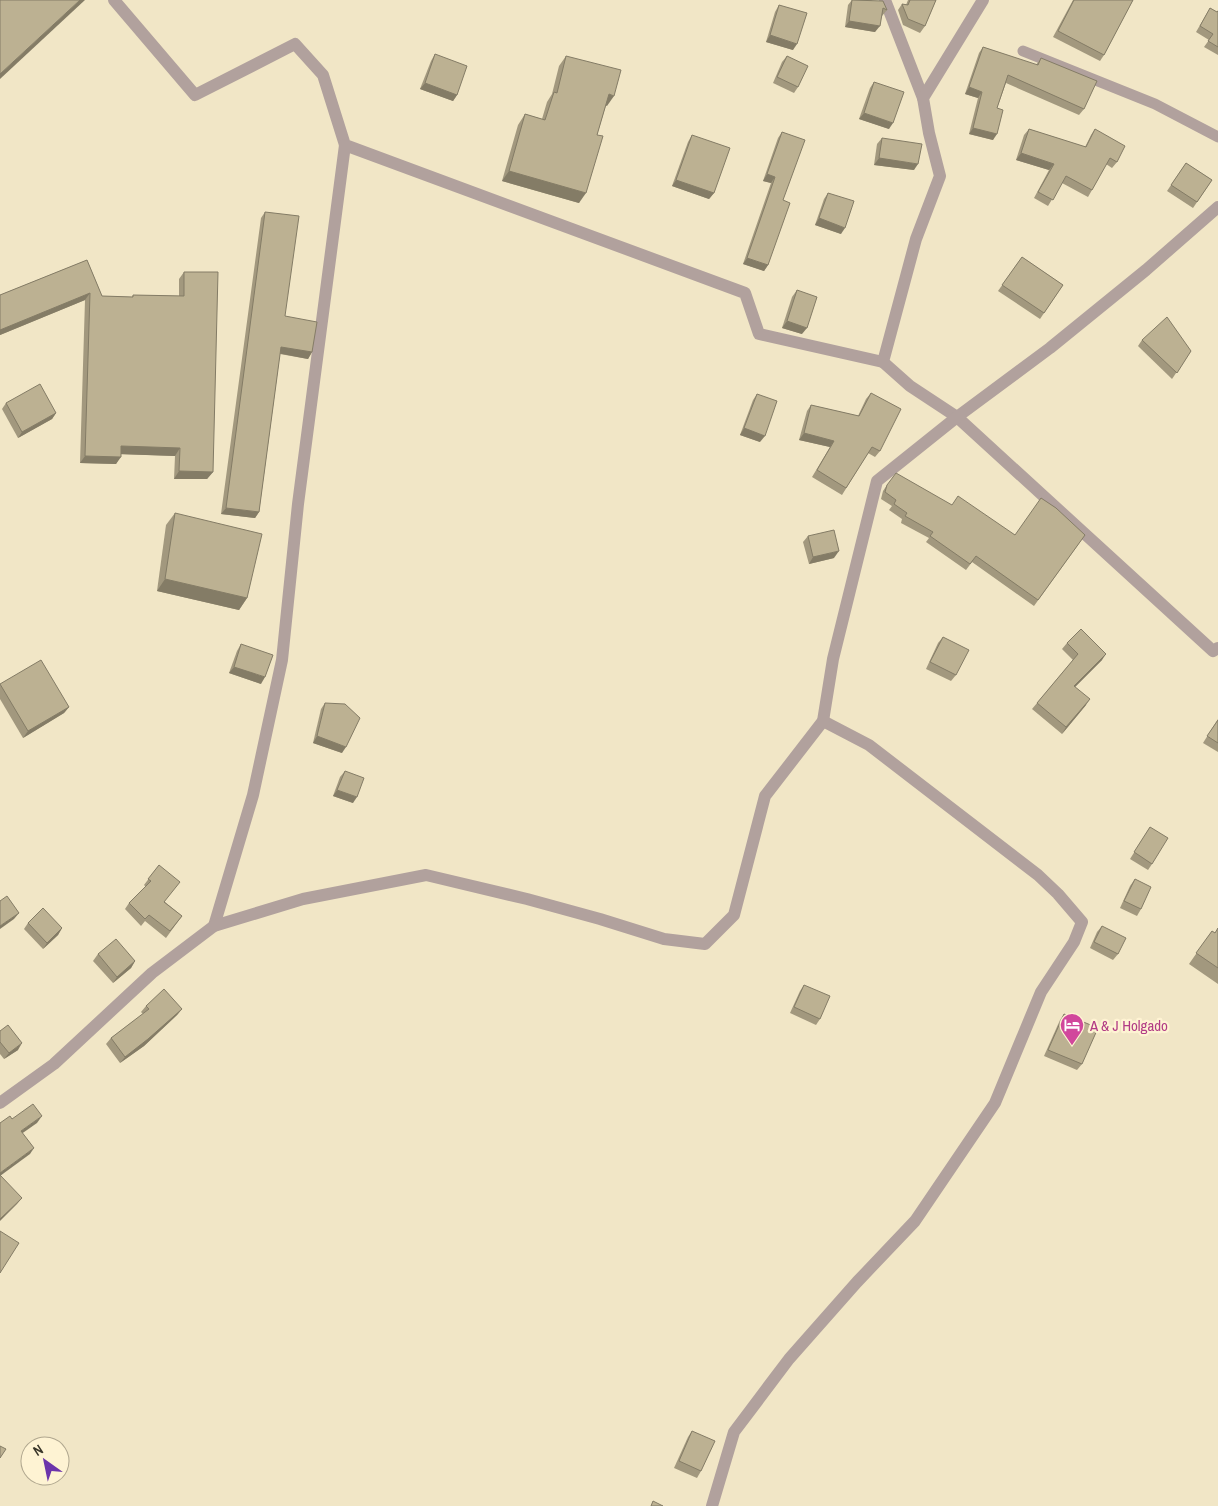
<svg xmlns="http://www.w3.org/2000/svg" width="1218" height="1506" font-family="'Archivo Narrow',sans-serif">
  <rect width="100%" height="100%" fill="#f1e6c6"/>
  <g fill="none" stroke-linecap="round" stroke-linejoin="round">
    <!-- service -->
    <polyline stroke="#b1a19d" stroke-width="11" points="1023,51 1155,104 1218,137"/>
    <!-- minor -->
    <g stroke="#b1a19d" stroke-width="12">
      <polyline points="114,0 195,95 295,44 323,75 345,145 745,293 759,334 883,362"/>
      <polyline points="885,0 923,98"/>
      <polyline points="983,0 923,98 929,133 940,176 916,239 883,362 910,386 957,417 1213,651 1218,648"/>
      <polyline points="214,926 253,795 282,660 298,504 345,145"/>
      <polyline points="712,1506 734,1432 789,1359 857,1282 915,1221 995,1103 1041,992 1074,942 1082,922 1058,894 1038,875 869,745 823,721"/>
    </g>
    <!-- tertiary -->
    <polyline stroke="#b1a19d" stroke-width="12" points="0,1103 54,1064 152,973 214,926 303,899 426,875 527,899 600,919 664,939 705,944 734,915 765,796 823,721 833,659 877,481 957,417 1050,348 1146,270 1218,207"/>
  </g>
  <!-- wall -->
  <g fill="#a2987e">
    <polygon points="852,0 871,0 887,10 882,16 881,15 875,32 845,27 848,5"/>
    <polygon points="908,0 936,0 925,26 920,33 903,25 898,10 902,4 906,5"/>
    <polygon points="1073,0 1133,0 1104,55 1100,61 1053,37"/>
    <polygon points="779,5 793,50 766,42 775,12"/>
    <polygon points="1210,8 1217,12 1218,10 1218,55 1204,47 1209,40 1196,32"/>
    <polygon points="983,47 1036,65 1041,58 1084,109 1079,115 1006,83 997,108 993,140 969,134 978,98 965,94 979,53"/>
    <polygon points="435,54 457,95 453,101 420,89 431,61"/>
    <polygon points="566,56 607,106 606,105 597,135 579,203 502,181 518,125 525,114 542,119 547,102 552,94 559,66"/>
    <polygon points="787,56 798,87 794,93 773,83 782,62"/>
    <polygon points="874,82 889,129 859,119 870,88"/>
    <polygon points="1029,129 1085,147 1091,135 1095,129 1117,162 1112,168 1106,164 1092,190 1088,197 1062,183 1048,206 1034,198 1049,170 1016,160 1024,135"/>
    <polygon points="782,132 783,200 768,265 764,271 743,264 771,183 763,181 778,138"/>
    <polygon points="692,135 714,193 709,199 672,186 688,142"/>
    <polygon points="882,138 914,170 874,165 877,144"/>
    <polygon points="1186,163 1212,180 1193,208 1167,191"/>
    <polygon points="828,193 841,234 815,225 824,199"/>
    <polygon points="265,212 285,316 312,352 308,359 280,354 259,512 255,518 221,514 261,218"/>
    <polygon points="1022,257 1063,285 1040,319 998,291"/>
    <polygon points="87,260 102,296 132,297 133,295 179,296 179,279 184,272 213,472 207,479 174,479 175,456 121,454 116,464 80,463 85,300 0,335 0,295"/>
    <polygon points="797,290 802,334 782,328 792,297"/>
    <polygon points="1142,340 1191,351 1172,379 1138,346"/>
    <polygon points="871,393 880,451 875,457 868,453 842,495 812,477 830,447 799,440 807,411 811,405 858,416 866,399"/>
    <polygon points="757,394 760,442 740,435 753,400"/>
    <polygon points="6,403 56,413 52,419 18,438 2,409"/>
    <polygon points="887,485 952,505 1015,535 1085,535 1034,606 972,562 966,570 926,542 929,538 901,523 902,519 889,510 892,506 881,499 883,491"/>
    <polygon points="175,513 247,598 239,610 157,591 166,525"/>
    <polygon points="808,536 834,558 809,564 803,542"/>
    <polygon points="943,637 956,675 951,681 926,669 938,643"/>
    <polygon points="1067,643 1102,660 1075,687 1086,705 1062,734 1032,709 1073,660 1062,649"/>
    <polygon points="241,644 261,684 229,673 237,651"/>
    <polygon points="0,684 69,707 64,713 23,738 0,699"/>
    <polygon points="325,703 342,753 313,743 321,709"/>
    <polygon points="1218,719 1218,752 1203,743"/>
    <polygon points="345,771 353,803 333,796 340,777"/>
    <polygon points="1150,827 1152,864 1148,870 1130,859"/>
    <polygon points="159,865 165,902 182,916 166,938 145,921 141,926 125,909 129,903 146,887 144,885"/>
    <polygon points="1135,879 1141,909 1137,916 1120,908 1130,886"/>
    <polygon points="28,923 62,928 58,935 43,949 24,929"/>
    <polygon points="1102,926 1118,954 1113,960 1090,948 1097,932"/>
    <polygon points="1218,928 1218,984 1189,964 1212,931 1215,933"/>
    <polygon points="98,954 135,961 131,968 113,983 93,961"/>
    <polygon points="804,985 820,1019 816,1025 790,1013 800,991"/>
    <polygon points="146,1006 182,1009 177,1015 144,1046 120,1063 106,1044 111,1038 143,1014 141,1012"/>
    <polygon points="1064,1014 1082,1064 1077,1070 1044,1056 1060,1020"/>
    <polygon points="0,1031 18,1050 4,1059 0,1054"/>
    <polygon points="692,1431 701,1471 697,1478 674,1468 688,1437"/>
  </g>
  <!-- shaded-wall -->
  <g fill="#847c66">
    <polygon points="80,0 85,0 0,79 0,74"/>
    <polygon points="849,21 880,26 875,32 845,27"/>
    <polygon points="770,35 797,44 793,50 766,42"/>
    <polygon points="425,83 457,95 453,101 420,89"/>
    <polygon points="969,87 982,92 978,98 965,94"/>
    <polygon points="609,94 614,96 607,106 602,104"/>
    <polygon points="864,113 893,123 889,129 859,119"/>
    <polygon points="973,128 997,134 993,140 969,134"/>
    <polygon points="1021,153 1054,164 1049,170 1016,160"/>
    <polygon points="879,158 918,164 914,170 874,165"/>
    <polygon points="509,171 586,193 579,203 502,181"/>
    <polygon points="767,174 775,177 771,183 763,181"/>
    <polygon points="676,180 714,193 709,199 672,186"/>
    <polygon points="819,218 845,228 841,234 815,225"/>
    <polygon points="747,258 768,265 764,271 743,264"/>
    <polygon points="90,293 85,300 0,335 0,330"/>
    <polygon points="787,321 807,328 802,334 782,328"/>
    <polygon points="281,347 312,352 308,359 277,353"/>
    <polygon points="56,413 52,419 18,438 22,432"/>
    <polygon points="744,428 765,436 760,442 740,435"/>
    <polygon points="804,433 834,441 830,447 799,440"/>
    <polygon points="121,446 180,448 175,456 116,454"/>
    <polygon points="85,456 121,457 116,464 80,463"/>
    <polygon points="179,471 213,472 207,479 174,479"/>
    <polygon points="226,508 259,512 255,518 221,514"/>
    <polygon points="839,551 834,558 809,564 813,557"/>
    <polygon points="165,579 247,598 239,610 157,591"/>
    <polygon points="1106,654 1102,660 1070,692 1074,686"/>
    <polygon points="234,667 265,677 261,684 229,673"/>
    <polygon points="1090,699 1086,705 1062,734 1066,727"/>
    <polygon points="69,707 64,713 23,738 28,731"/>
    <polygon points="317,736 346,747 342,753 313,743"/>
    <polygon points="337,790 357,797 353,803 333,796"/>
    <polygon points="19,913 14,919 0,929 0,926"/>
    <polygon points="62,928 58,935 43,949 47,943"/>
    <polygon points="135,961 131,968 113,983 117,977"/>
    <polygon points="182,1009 177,1015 144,1046 120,1063 125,1057"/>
    <polygon points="22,1043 18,1050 4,1059 9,1053"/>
    <polygon points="42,1116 37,1123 17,1137 21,1131"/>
    <polygon points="34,1148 30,1154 0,1176 0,1173"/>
    <polygon points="22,1198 17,1204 0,1221 0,1219"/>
  </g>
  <!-- building -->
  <g fill="#bcb192" stroke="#847c66">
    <polygon points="0,0 80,0 0,74"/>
    <polygon points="852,0 883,1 887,10 883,8 880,26 849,21"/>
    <polygon points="910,0 936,0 925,26 908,19 902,4 908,5"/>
    <polygon points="1074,0 1133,0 1104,55 1058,31"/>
    <polygon points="779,5 807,13 797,44 770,35"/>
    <polygon points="1210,8 1217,12 1218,11 1218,47 1208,41 1213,34 1200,26"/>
    <polygon points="983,47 1038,65 1041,58 1097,81 1084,109 1008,75 997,108 1003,110 997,134 973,128 982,92 969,87"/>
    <polygon points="435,54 467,66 457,95 425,83"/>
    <polygon points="566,56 621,70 614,96 609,94 597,135 603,136 586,193 509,171 525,114 545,120 554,92 557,93"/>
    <polygon points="787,56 808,66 798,87 777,77"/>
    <polygon points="874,82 904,92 893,123 864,113"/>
    <polygon points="1029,129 1086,147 1095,129 1125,146 1117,162 1110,158 1092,190 1066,176 1053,200 1038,192 1054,164 1021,153"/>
    <polygon points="782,132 805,140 783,200 790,203 768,265 747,258 775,177 767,174"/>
    <polygon points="692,135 730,148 714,193 676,180"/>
    <polygon points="882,138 922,144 918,164 879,158"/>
    <polygon points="1186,163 1212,180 1197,202 1171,185"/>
    <polygon points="828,193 854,201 845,228 819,218"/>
    <polygon points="265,212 299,216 285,316 317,322 312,352 281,347 259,512 226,508"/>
    <polygon points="1022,257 1063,285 1044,313 1002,285"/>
    <polygon points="87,260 102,296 133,297 133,295 184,296 184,272 218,272 213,472 179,471 180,448 121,446 121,457 85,456 90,293 0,330 0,295"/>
    <polygon points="797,290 817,297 807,328 787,321"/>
    <polygon points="1167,317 1191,351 1177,373 1142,340"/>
    <polygon points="40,384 56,413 22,432 6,403"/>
    <polygon points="871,393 901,409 880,451 872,447 846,488 817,470 834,441 804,433 811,405 859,416"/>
    <polygon points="757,394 777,401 765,436 744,428"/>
    <polygon points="896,473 952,505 958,496 1015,535 1041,498 1056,508 1085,535 1038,600 976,556 970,564 930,536 933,532 905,516 907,513 894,504 896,500 885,492 887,485"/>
    <polygon points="175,513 262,534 247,598 165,579"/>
    <polygon points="834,530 839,551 813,557 808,536"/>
    <polygon points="1081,629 1106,654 1074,686 1090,699 1066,727 1037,703 1078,654 1067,643"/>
    <polygon points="943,637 969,650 956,675 930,662"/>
    <polygon points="241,644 273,655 265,677 234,667"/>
    <polygon points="41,660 69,707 28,731 0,684"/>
    <polygon points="325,703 345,704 360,718 346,747 317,736"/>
    <polygon points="1218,720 1218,743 1207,736"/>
    <polygon points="345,771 364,778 357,797 337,790"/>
    <polygon points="1150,827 1168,838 1152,864 1134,852"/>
    <polygon points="159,865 180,882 164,902 182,916 170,931 149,915 145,919 129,903 151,881 148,879"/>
    <polygon points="1135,879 1151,887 1141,909 1124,901"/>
    <polygon points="7,896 19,913 0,926 0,901"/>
    <polygon points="43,908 62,928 47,943 28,923"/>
    <polygon points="1102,926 1126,938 1118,954 1094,942"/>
    <polygon points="1218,928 1218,968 1196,953 1212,931 1215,933"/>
    <polygon points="116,939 135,961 117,977 98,954"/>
    <polygon points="804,985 830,996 820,1019 794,1007"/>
    <polygon points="164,989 182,1009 148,1039 125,1057 111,1038 149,1009 146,1006"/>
    <polygon points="1064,1014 1098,1028 1082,1064 1048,1050"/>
    <polygon points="8,1025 22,1043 9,1053 0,1042 0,1031"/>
    <polygon points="33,1104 42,1116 21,1131 34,1148 0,1173 0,1123 10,1116 12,1119"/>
    <polygon points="0,1175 22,1198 0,1219"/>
    <polygon points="0,1231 19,1243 0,1273"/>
    <polygon points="692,1431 715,1441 701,1471 679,1461"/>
    <polygon points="0,1446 6,1449 0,1458"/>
    <polygon points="653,1501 663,1506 651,1506"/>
  </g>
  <!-- icons -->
  <defs>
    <g id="hotel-pin" transform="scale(1.25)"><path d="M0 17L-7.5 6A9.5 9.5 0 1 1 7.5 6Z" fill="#d1479c" stroke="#fef3d3"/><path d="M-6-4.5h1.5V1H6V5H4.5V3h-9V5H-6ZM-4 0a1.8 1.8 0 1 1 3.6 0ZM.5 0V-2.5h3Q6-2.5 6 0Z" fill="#fff"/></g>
  </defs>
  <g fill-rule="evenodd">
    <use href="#hotel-pin" x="1072" y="1025"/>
  </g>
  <g text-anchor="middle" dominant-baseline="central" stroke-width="4.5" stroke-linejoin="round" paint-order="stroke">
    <!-- hotel labels -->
    <g font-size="15" fill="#b23c85" stroke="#fef3d3" text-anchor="start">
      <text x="1090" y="1025">A &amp; J Holgado</text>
    </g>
  </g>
  <!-- north arrow -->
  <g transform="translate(45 1461) rotate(327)"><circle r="24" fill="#fef3d3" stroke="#b0a78f"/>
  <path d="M0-4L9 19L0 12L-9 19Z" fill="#6c34ab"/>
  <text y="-8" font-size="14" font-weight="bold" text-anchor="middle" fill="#3a3629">N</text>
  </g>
</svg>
